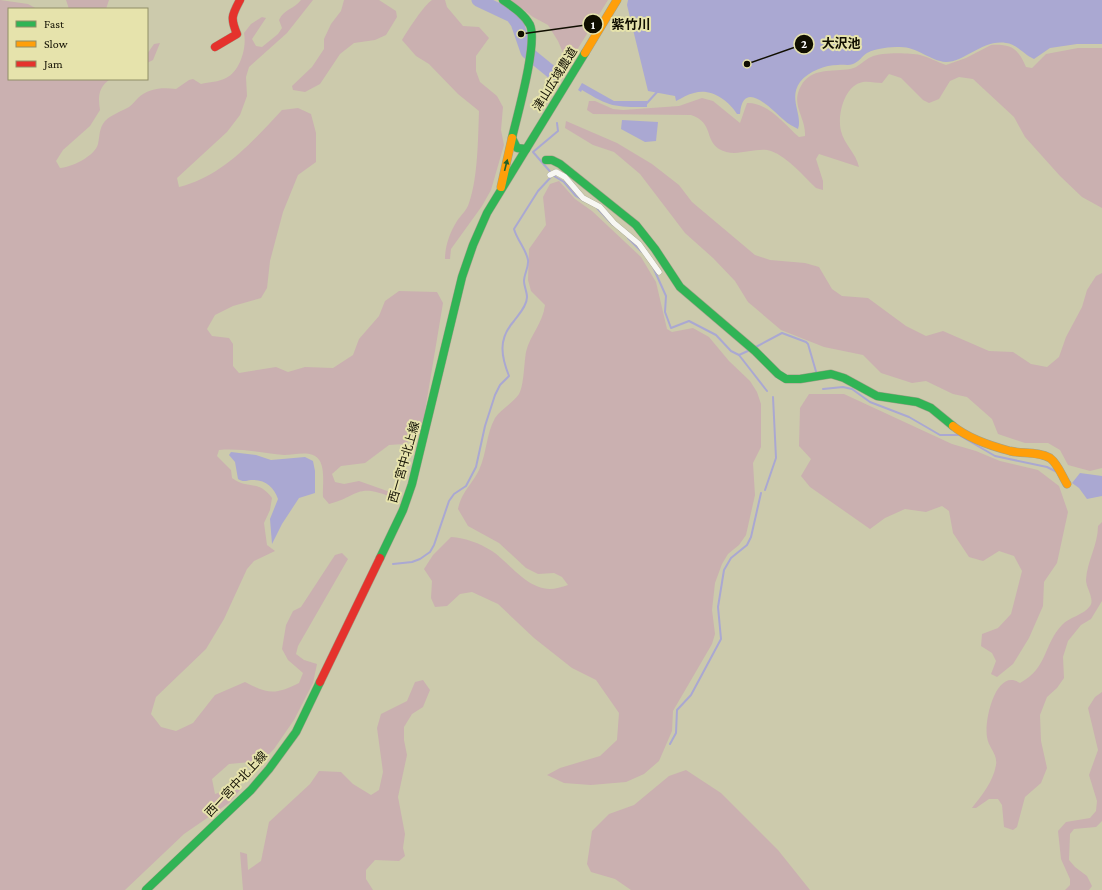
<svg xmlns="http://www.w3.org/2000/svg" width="1102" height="890" font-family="'Crimson Pro','Noto Sans JP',serif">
  <rect width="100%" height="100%" fill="#cccaac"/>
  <!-- green -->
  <g fill="#cab0b0">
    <path d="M 0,0 L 28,4 L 37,9 L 9,9 L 9,79 L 110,79 C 98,88 98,97 100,110 L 90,126 L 63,150 L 56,161 L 60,168 C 72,167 95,156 98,144 C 100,135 99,128 105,121 C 111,115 122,111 129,107 C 133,104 135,101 138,98 C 148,88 163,87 176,89 L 189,80 L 193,79 L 201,84 C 209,82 219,82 226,78 C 240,71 247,48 244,33 L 251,24 L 262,17 L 266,18 L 252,39 L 256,46 L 262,47 L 278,34 L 282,28 L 279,20 C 284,9 294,9 301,0 L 313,0 L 287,33 L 249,67 L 246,77 L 247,96 L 240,115 L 227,132 L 177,178 L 179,187 C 223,176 252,142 282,110 L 298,108 L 311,114 L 316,133 L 316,162 L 298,175 L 283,212 L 270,261 L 267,288 L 261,298 L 233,306 L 215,315 L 207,329 L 212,336 L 229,338 L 233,344 L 233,366 L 239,373 L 276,367 L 288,372 L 305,367 L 333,368 L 353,355 L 359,339 L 379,316 L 385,301 L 399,291 L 437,292 L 443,303 L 424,417 L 416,436 L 404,444 L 389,445 L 365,463 L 341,466 L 332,474 L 335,482 L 344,484 L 359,481 L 390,492 L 388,496 C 356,483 356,498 329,504 L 323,497 C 322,486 327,463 315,456 C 306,451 294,455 284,455 C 262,453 241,448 219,450 L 217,456 L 231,470 L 232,478 C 248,490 258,479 272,498 L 270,510 L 264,523 L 267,545 L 275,551 L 254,561 L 247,569 L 224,619 L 206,649 L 156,697 L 151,714 L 161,727 L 176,731 L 193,723 L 215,695 L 245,682 C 268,694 275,695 299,683 L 303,673 L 288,660 L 282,649 L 286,625 L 293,611 L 301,607 L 335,555 L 342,553 L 348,559 L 298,646 L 296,654 L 304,660 L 317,664 L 313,683 L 294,720 L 274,749 L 262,761 L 229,764 L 212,779 L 215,794 L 227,790 L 240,790 L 229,803 L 184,834 L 125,890 L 0,890 Z"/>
    <polygon points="66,0 109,0 106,9 69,9"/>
    <polygon points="344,0 379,0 396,11 397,17 386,35 375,40 354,43 340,54 320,84 305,92 293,90 292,86 312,67 324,49 324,39 331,24 341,11"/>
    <path d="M 432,0 L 445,0 L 447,7 L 463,26 L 479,27 L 489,38 L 476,56 L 476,71 L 480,82 L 497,96 L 503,107 L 501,130 L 504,145 L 491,190 L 482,206 L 451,249 L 450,259 L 445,259 C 445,246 450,232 457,221 C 461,215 467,210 469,203 C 478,178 478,138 479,111 L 458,94 L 429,64 L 416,56 L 402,40 C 408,30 424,5 432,0 Z"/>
    <polygon points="511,0 608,0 572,58 564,55 558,41 548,25 533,17"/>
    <polygon points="160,43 153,60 147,63 147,54 154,44"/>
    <path d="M 991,45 C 1011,44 1018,48 1026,67 L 1032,68 L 1046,54 L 1078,48 L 1102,48 L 1102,208 L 1082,197 L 1060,176 L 1025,137 L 1014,117 L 973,79 L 959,77 L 950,81 L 939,99 L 929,103 L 923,100 L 901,78 L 889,74 L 882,83 C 876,83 869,81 863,82 C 844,85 837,116 841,131 C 844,144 856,153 859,167 L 819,154 L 816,159 L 823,181 L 823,190 L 816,188 C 803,176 788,157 771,151 C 756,146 735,159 719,149 C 704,139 714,123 691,115 L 593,114 L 587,110 L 589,101 L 595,101 L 613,109 L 623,110 L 679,106 L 702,98 L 713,101 L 740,123 L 747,103 C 768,102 785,125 799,137 L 805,136 C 806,117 790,105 801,86 C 811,67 833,72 850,69 C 858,68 864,60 871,57 C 882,52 909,53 920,55 C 929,57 937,62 946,65 L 966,58 Z"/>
    <polygon points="566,121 617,143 652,164 679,185 692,202 755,255 770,260 805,263 819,267 832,289 842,296 868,298 906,326 926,336 943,331 989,351 1013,352 1031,364 1047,367 1059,357 1066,337 1082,307 1087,290 1096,276 1102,273 1102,468 1090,471 1068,465 1060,450 1048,443 1025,443 998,434 992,419 967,397 953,394 926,381 912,383 881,373 863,355 824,347 781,330 748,302 735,281 713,258 685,233 640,174 614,152 593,145 565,128"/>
    <path d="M 559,181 L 575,199 L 592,211 L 641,257 L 656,282 L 667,329 L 672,332 L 693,328 L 709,337 L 729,361 L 750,381 L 757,392 L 761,404 L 761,447 L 753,463 L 755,495 L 746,535 L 739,545 L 728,554 L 722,564 L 715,583 L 712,610 L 715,634 L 712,644 L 673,711 L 672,731 L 659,761 L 644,774 L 626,782 L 591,785 L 564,783 L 547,775 L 560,768 L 600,756 L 617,740 L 619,713 L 596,680 L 572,668 L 534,638 L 498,604 L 472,592 L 460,594 L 447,606 L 435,607 L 431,598 L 432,581 L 424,569 L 433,555 L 451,537 C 466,538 479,543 492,551 C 510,563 525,588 550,589 C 555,589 562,587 568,585 L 562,577 L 554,573 L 538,574 L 526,568 L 499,543 L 468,526 L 458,509 C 462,491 471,486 479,470 C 487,453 486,434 495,418 C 501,409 513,403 519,394 C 524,386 524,363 526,352 C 530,335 543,323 545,305 L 531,291 L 528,280 L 529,249 L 546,225 L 543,197 L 550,184 Z"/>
    <polygon points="809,394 844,394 952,444 976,451 1000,461 1038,470 1059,486 1068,512 1057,563 1044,582 1043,606 1029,638 1013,664 997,677 991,674 996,661 992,653 981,646 982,634 998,628 1011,614 1022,571 1014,556 999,551 983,561 969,557 953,533 949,511 942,506 926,512 905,509 885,518 870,529 810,487 801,476 811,459 799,446 800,408"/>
    <path d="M 1102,522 L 1102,601 L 1091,619 L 1081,625 L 1068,641 L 1063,657 L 1064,678 L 1057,688 L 1047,697 L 1040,715 L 1041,741 L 1047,768 L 1041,783 L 1025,797 L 1017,827 L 1013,830 L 1004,827 L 1002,805 L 998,799 L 989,799 L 976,808 L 972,808 C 982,795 993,782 996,765 C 998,754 988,747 987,737 C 984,720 996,667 1020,683 C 1048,668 1043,645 1062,625 C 1069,617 1084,615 1090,606 C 1095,599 1086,588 1086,580 C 1087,561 1098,545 1098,526 Z"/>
    <polygon points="423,680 430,690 423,707 412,714 404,727 404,740 407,755 398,797 405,834 403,848 405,856 399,861 375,860 366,870 366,879 373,890 243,890 240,852 247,854 248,870 261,861 269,822 310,784 319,771 341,772 353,784 371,795 379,790 383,772 377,728 381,714 407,701 415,682"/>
    <polygon points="1102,692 1102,821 1096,827 1074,829 1070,834 1069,860 1075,867 1087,876 1092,886 1089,890 1065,890 1070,885 1070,879 1061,859 1058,831 1066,822 1090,818 1096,811 1097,801 1089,775 1098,750 1088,708 1095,697"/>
    <polygon points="686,770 721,793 778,850 810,890 631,890 615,879 591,872 587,864 592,831 609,814 634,805 669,776"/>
  </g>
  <!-- water -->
  <g fill="#aaa8d2">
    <path d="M 628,0 L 1102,0 L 1102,44 L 1077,44 L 1050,48 L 1034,59 C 1024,55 1017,44 1006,43 C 983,39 965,62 946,62 C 930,61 918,47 900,47 C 890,47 876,48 867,53 C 862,56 859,62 853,64 C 848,66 843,64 838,65 C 825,65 809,71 800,82 C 788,99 803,115 798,129 C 793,126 788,124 784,120 C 773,111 743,77 740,114 L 737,114 C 728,100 711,88 694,93 C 688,94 682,98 676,101 L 675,96 L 648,91 L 627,5 Z"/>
    <path d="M 582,83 L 614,101 L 647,101 L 647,107 C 614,107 610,107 582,90 L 581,92 L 578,90 Z"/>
    <polygon points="622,120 658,122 656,141 645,142 621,129"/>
    <path d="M 231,452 L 256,455 L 271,460 L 305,457 L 313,461 L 315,471 L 315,493 L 299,498 L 282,524 L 272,544 L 270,519 L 278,499 C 274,487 265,479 251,480 C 245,481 243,482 238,479 L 235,462 L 229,455 Z"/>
    <polygon points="1080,473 1102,476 1102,496 1087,499 1079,488 1072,483"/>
  </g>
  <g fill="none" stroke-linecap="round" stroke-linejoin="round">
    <!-- stream -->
    <g stroke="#aaa8d2" stroke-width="2">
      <polyline points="646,104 658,91"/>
      <polyline points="557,123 558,131 533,152 554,176 564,182 576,196 584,201"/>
      <polyline points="597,208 613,225"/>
      <polyline points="628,238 642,252"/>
      <polyline points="653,267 666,296 665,312 671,328 689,321 716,335 731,351 739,355 767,391"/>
      <polyline points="754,348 782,333 806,342 808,344 817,375"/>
      <polyline points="739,355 750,350"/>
      <polyline points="823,389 843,387 852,389 870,402 909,417 940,435 959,435 995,456 1047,467 1057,472"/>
      <polyline points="765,490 776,458 773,397"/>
      <path d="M 393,564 L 412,562 L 420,559 L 430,552 L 434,545 L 449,501 L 454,494 L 466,486 L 476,467 L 485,426 L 495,395 L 500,385 L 509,376 C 501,356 498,339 514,321 C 519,314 527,306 527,297 C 527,292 524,286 524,281 C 524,274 529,267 528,260 C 526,249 517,240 514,229 L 538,191 L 551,177"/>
      <polyline points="670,744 676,733 677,710 691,695 721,639 718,607 724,570 731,558 747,545 751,537 761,493"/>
    </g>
    <!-- river -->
    <polyline stroke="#aaa8d2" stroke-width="13" points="478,0 512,16 517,23 527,52 554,74"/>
    <!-- street casing -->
    <g stroke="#a1a088" stroke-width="6">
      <polyline id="street" points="550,175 556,172 565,177 583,198 600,207 614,223 639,244 659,272"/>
    </g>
    <!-- fast casing -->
    <g stroke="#a1a088" stroke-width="9">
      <g id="fast">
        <path d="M 503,0 C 513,7 524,14 530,25 C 538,43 517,116 512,138 L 517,148 L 526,149"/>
        <polyline points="546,160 552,160 560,164 636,225 655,249 680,287 755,351 778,374 786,379 800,379 831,374 844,378 877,396 917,402 931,408 953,426"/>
        <polyline points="380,558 403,510 412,484 462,277 473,245 487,213 585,53"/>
        <polyline points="146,890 251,790 269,769 296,732 320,682"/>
      </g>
    </g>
    <!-- slow casing -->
    <g stroke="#a1a088" stroke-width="9">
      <g id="slow">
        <polyline points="585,53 617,0"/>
        <polyline points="501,187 512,138"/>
        <path d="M 953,426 C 969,439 991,446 1010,451 C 1023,454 1038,451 1050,458 C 1058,464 1062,476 1067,484"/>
      </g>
    </g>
    <!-- jam casing -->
    <g stroke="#a1a088" stroke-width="9">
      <g id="jam">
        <path d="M 215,47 L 237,34 C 230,18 232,15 240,0"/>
        <polyline points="320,682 380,558"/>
      </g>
    </g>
    <!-- street -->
    <use href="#street" stroke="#f7f7f3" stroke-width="5.5"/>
    <!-- fast -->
    <use href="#fast" stroke="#30b455" stroke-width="8"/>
    <!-- slow -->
    <use href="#slow" stroke="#ff9f0a" stroke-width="8"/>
    <!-- jam -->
    <use href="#jam" stroke="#e5322d" stroke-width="8"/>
  </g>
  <!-- one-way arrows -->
  <defs><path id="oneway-solid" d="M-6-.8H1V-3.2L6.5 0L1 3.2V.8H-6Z"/></defs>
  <use fill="#20612a" href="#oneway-solid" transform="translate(506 165) rotate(-76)"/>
  <g text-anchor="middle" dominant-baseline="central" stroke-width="4" stroke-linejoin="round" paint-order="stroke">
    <!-- street labels -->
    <g font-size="12" fill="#100e00" stroke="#e6e3ac">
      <text transform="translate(555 79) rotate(-58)">津山広域農道</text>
      <text transform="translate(404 462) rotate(-74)">西一宮中北上線</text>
      <text transform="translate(236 784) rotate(-47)">西一宮中北上線</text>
    </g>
  </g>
  <!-- callouts -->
  <path fill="none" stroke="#100e00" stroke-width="1.5" d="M521 34L593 24M747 64L804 44"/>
  <g fill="#100e00" stroke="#e6e3ac" stroke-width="1.5">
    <circle cx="521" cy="34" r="4"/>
    <circle cx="747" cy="64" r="4"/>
    <circle cx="593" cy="24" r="10"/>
    <circle cx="804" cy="44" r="10"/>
  </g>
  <g font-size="12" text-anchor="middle" font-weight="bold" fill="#fff">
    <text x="593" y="29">1</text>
    <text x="804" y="48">2</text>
  </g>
  <g font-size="13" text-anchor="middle" font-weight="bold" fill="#100e00" stroke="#e6e3ac" stroke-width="4" stroke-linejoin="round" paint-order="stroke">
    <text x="631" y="29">紫竹川</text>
    <text x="841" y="48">大沢池</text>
  </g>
  <!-- legend -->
  <rect x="8" y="8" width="140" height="72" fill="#e6e3ac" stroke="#908e67"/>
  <rect x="16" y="21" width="20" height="6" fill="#30b455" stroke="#908e67"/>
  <text x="44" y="28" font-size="12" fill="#100e00">Fast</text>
  <rect x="16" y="41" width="20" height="6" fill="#ff9f0a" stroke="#908e67"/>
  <text x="44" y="48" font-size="12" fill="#100e00">Slow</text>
  <rect x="16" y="61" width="20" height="6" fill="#e5322d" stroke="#908e67"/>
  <text x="44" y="68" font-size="12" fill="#100e00">Jam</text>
</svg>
